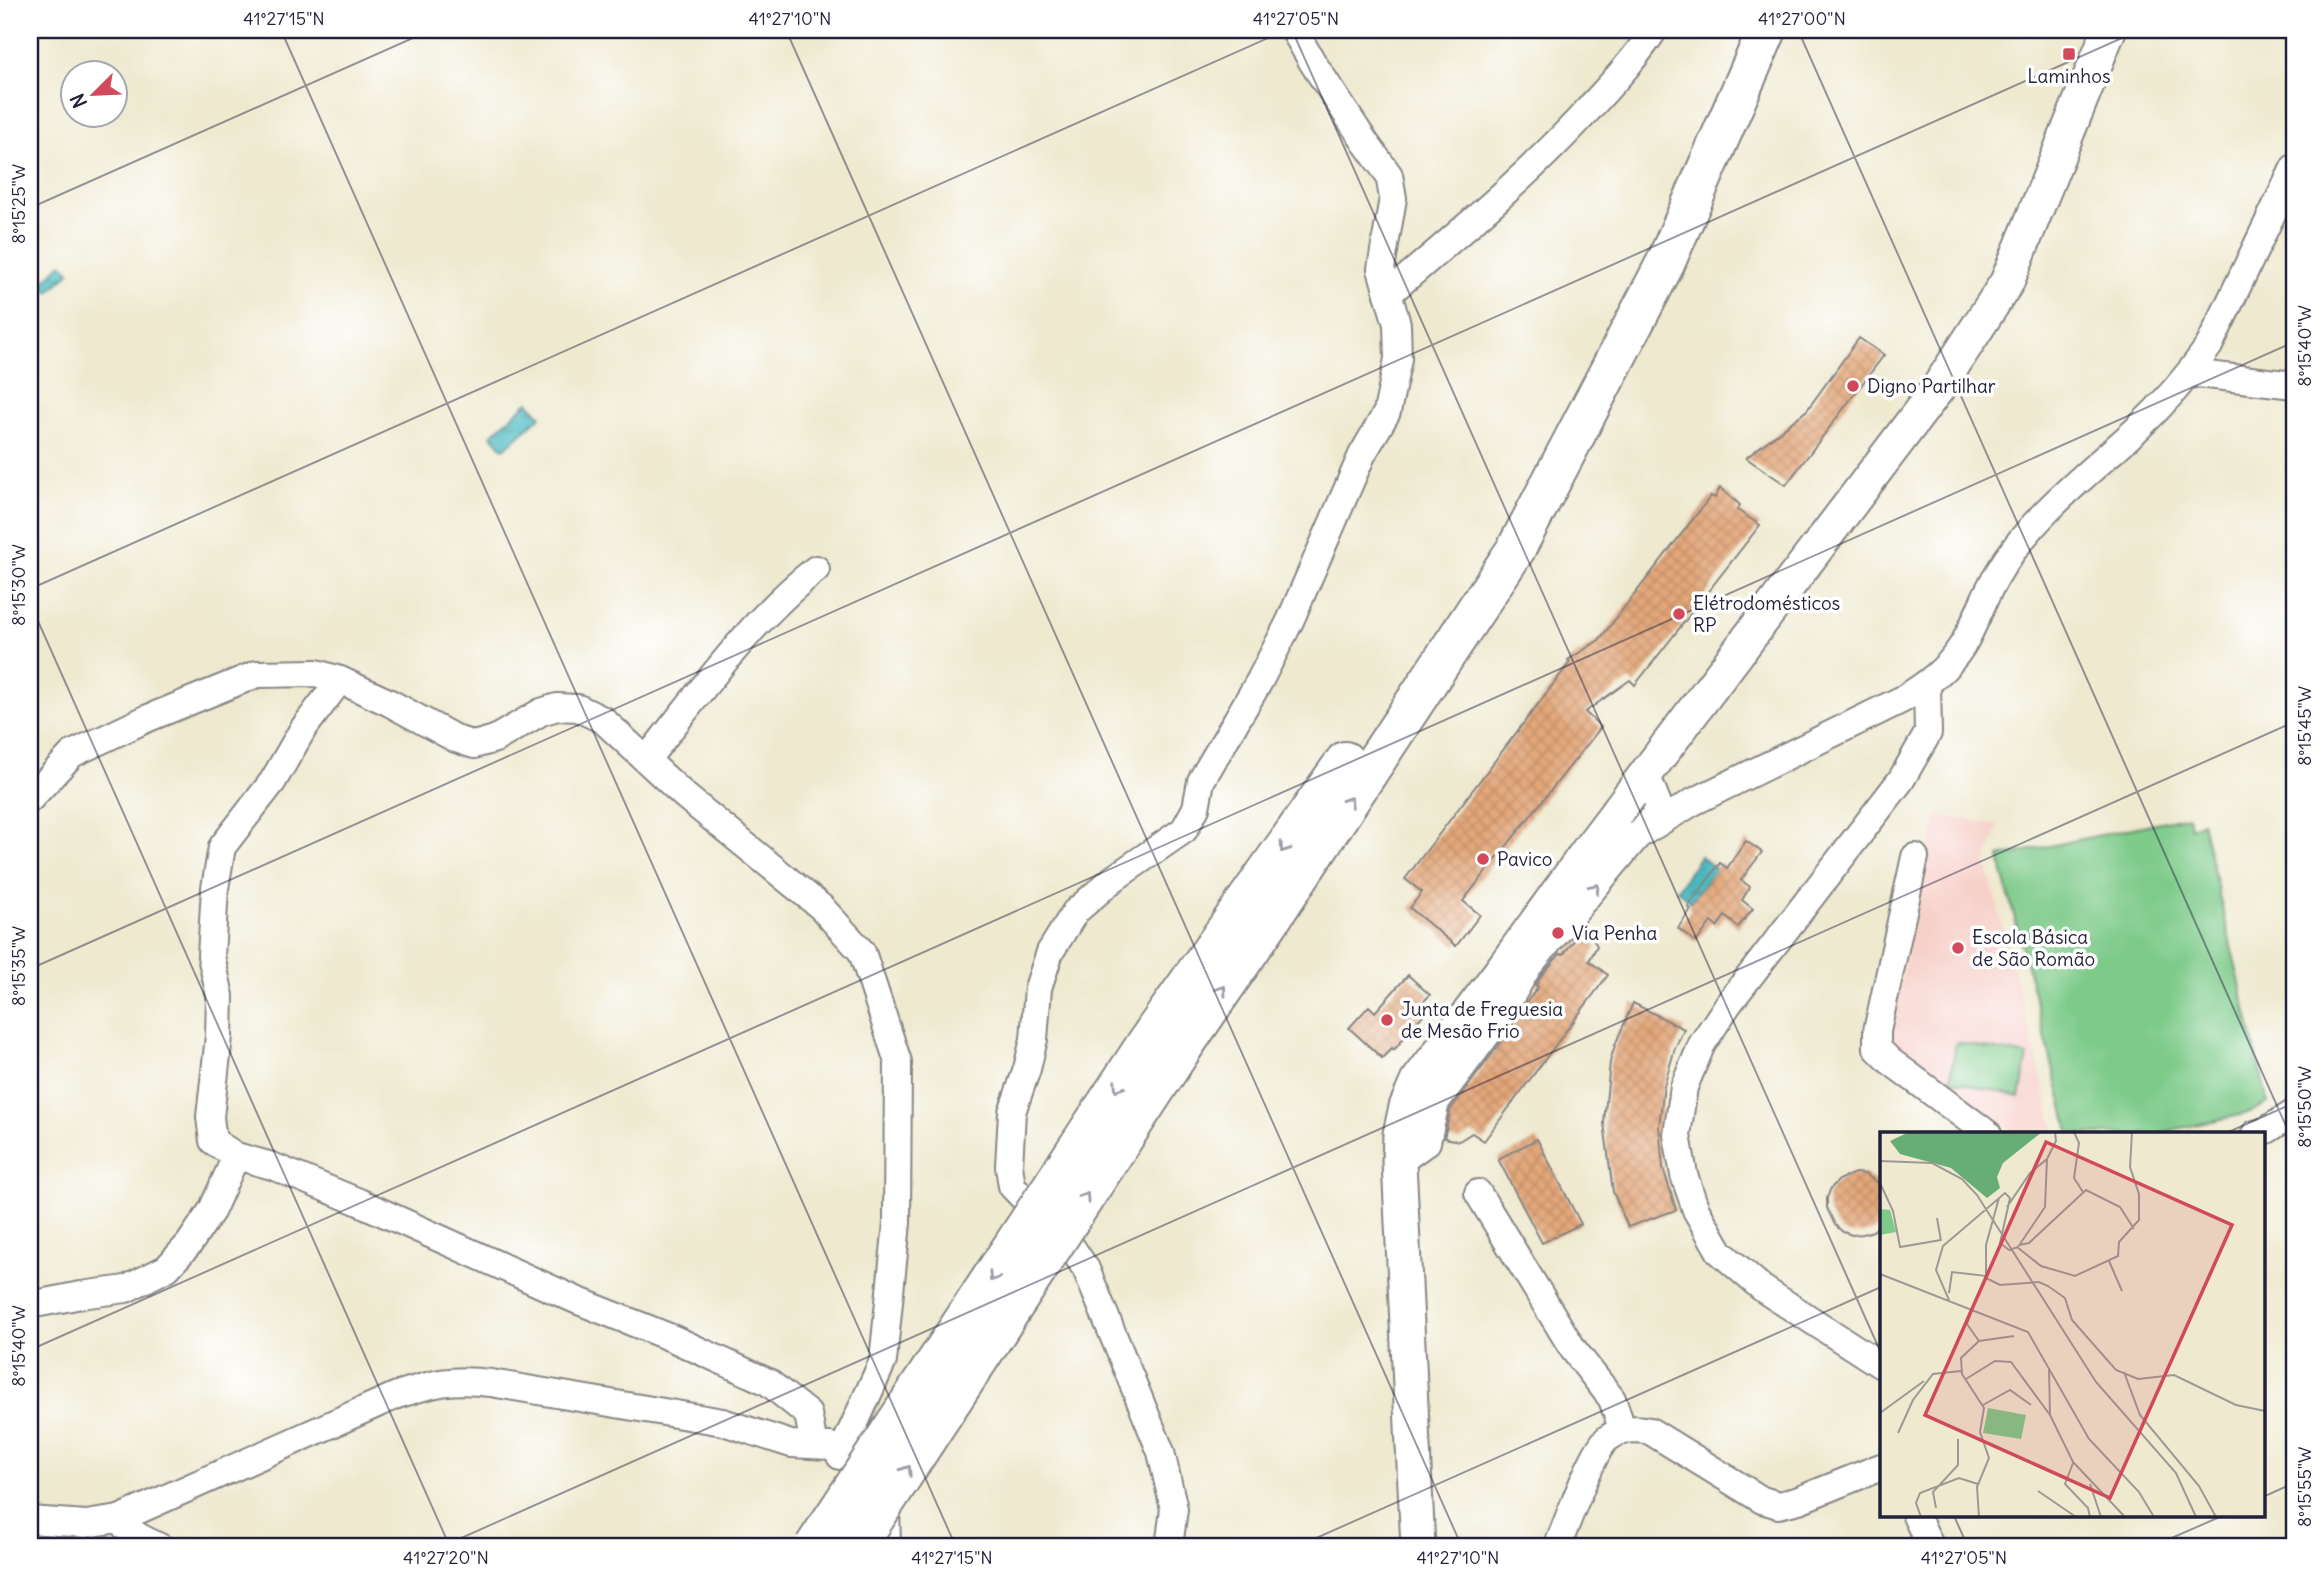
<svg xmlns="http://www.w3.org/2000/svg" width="2324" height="1577" font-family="Delius,sans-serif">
  <defs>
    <pattern id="water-ripples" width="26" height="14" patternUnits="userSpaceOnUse" patternTransform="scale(1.75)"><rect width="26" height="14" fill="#4ab9bf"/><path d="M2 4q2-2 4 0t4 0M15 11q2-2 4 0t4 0" fill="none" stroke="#3d969c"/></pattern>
    <pattern id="building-cross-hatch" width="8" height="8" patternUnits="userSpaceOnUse" patternTransform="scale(1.75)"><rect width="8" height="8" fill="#e3a779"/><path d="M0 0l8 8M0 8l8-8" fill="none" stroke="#c28f6a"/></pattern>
  </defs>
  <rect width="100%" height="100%" fill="#fff"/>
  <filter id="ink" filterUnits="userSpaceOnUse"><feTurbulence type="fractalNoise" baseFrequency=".0143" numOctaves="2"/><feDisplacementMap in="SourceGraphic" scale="14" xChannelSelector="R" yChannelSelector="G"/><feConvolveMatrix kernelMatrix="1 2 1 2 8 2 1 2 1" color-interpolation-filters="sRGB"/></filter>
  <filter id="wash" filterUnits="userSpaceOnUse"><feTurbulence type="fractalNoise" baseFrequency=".00686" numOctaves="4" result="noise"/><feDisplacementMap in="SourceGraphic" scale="28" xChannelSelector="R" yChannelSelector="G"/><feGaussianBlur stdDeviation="1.57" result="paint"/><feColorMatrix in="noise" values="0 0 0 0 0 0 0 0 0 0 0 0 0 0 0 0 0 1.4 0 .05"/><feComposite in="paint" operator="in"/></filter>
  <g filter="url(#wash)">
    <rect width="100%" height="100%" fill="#eee9cf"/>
    <!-- built -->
    <polygon fill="#f7d0ca" points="1937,815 1999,825 1986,862 2056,1134 2018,1134 1898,1052 1893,1047 1890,1041 1889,1034"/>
    <!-- green -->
    <g fill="#7dca89" stroke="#507662" stroke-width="2">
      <polygon points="2188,816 2190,828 2202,822 2268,1103 2249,1113 2154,1134 2070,1134 1999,857"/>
      <polygon points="1956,1042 2028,1056 2020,1097 1950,1080"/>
    </g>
    <!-- water -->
    <g fill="url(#water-ripples)" stroke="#366e7d" stroke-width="2">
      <polygon points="62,263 70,272 49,292 41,284"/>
      <polygon points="528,402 541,416 504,449 491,435"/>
      <polygon points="1700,856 1716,869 1691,902 1677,890"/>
    </g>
    <g id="blocks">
      <!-- building -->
      <g fill="url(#building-cross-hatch)">
        <polygon points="1859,338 1884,355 1786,485 1746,458 1807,410"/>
        <polygon points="1720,488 1740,505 1737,510 1760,525 1635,685 1630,680 1585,712 1601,727 1463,901 1480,915 1456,946 1410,908 1422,892 1405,879 1570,662 1568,660 1599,640 1711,496 1715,498"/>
        <polygon points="1746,841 1762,852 1741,880 1750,887 1742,900 1753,909 1738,927 1725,916 1717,927 1711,922 1696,942 1678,928 1691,909 1688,907 1720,863 1727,868"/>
        <polygon points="1584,927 1592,936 1597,946 1589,961 1608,975 1484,1141 1472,1133 1459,1141 1444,1138 1451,1109 1508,1033 1525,1004 1538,987 1536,985 1541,976 1560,954 1563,955"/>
        <polygon points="1408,975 1430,995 1421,1004 1427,1010 1394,1050 1392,1048 1382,1058 1349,1028 1369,1006 1375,1012"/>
        <polygon points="1633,1003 1684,1029 1675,1048 1664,1086 1659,1126 1663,1168 1676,1210 1628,1227 1613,1192 1604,1123 1610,1062 1615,1045"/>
        <polygon points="1537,1139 1581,1224 1542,1243 1498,1159"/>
        <polygon points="1855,1173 1865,1174 1881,1185 1881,1224 1873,1231 1863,1234 1852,1235 1843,1232 1835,1225 1827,1208 1827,1198 1831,1188 1840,1179"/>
      </g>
    </g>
  </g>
  <g filter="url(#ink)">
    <use href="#blocks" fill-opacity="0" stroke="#888685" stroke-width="2"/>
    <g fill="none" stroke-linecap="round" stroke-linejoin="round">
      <!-- minor casing -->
      <g stroke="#888685" stroke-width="30">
        <g id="minor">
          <path d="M 1388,294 C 1460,232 1533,172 1596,101 C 1617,78 1637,56 1654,30"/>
          <polyline points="2190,373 2294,385"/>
          <polyline points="340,680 303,729 273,781 222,847 215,888 211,956 220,996 219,1036 210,1117 213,1141 236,1156 272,1166 359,1202 576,1300 674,1339 768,1382 808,1414 814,1445"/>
          <path d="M 647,759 C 699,694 750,621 816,569"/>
          <polyline points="30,799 72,754 146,719 257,674 316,673 340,680 390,703 456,739 474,745 495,739 541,712 557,707 578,708 603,720 685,796 821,907 862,952 898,1062 897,1223 883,1361 840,1456"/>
          <path d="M 1592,845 L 1640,834 L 1693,802 L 1903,699 C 1926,685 1947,670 1962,646 C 1976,624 1983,597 1997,575 C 2031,516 2087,475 2136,430 C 2163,405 2188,376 2209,346 L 2294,168"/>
          <polyline points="1915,857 1877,1031 1877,1048 1890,1061 1988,1134"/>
          <polyline points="2255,1134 2267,1130 2294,1113"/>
          <polyline points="1399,1162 1427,1142 1436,1102 1495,1024 1528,967 1660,809 1646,774"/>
          <polyline points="1478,1193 1573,1349 1612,1399 1623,1431"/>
          <polyline points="30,1305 81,1295 126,1289 167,1268 189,1244 212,1210 236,1156"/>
          <polyline points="1881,1365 1763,1289 1720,1252 1696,1210 1684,1175 1677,1135 1684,1087 1702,1044 1729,1003 1901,780 1928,733 1927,685"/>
          <polyline points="884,1501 886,1504 887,1547"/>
          <polyline points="1916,1516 1931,1547"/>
          <path d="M 119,1519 C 128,1533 145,1540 160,1547"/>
          <path d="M 30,1520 L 86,1524 L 119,1519 L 397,1395 C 434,1383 451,1378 491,1383 L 723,1422 L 791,1444 L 830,1446"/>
          <polyline points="1169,1547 1174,1509 1161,1452 1086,1269 1072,1248 1012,1186 1009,1166 1012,1112 1027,1069 1034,1039 1038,988 1050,952 1075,912 1113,879 1184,830 1196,808 1201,781 1260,680 1290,621 1362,455 1387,412 1398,359 1397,324 1381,269 1393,198 1389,175 1365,142 1313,63 1294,30"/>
          <path d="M 1557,1547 C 1566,1526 1593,1449 1608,1438 C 1622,1428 1635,1428 1650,1431 L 1762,1500 L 1779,1505 L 1799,1500 L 1881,1467"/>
        </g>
      </g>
      <!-- major casing -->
      <g stroke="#888685" stroke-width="37">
        <polyline id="major" points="1418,1547 1399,1162 1400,1134 1406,1107 1417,1082 1498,975 1592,845 1938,388 2007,282 2109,30"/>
      </g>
      <!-- highway casing -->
      <g stroke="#888685" stroke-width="42">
        <g id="highway">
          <polyline points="1155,1030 1345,761"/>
          <polyline points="1184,1046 1268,924 1516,549 1665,264 1767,30"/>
        </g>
      </g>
      <!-- minor -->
      <use href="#minor" stroke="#fff" stroke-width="26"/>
      <!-- major -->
      <use href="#major" stroke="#fff" stroke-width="33"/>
      <!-- highway -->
      <use href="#highway" stroke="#fff" stroke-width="38"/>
      <!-- highway-bridge casing -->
      <g stroke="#888685" stroke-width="42" stroke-linecap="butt">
        <g id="highway-bridge">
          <polyline points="814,1547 1155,1030"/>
          <polyline points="856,1547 1184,1046"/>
        </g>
      </g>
      <!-- highway-bridge -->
      <use href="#highway-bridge" stroke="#fff" stroke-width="38"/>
    </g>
    <!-- one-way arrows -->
    <defs><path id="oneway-chevron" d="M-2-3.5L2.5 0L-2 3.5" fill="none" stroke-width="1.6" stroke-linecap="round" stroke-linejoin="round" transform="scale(1.75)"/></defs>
    <g stroke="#9c9ca7">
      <use href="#oneway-chevron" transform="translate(1349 801) rotate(-57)"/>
      <use href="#oneway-chevron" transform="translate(1284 848) rotate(125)"/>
      <use href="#oneway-chevron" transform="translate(1595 888) rotate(-49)"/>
      <use href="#oneway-chevron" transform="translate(1222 990) rotate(-55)"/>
      <use href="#oneway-chevron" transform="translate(1118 1087) rotate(123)"/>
      <use href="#oneway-chevron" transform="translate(1085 1197) rotate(-57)"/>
      <use href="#oneway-chevron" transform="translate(993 1277) rotate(123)"/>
      <use href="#oneway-chevron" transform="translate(907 1470) rotate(-57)"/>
    </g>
  </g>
  <!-- ticks -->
  <path fill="none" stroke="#22223b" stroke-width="2" stroke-opacity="0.45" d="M 281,30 L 956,1547M 786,30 L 1462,1547M 1292,30 L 1881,1353M 1798,30 L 2294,1144M 30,208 L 431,30M 30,589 L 1286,30M 30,603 L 450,1547M 30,969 L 2140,30M 2224,1134 L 2294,1103M 30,1350 L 2294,342M 2263,1497 L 2294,1483M 1954,1516 L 1968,1547M 441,1547 L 2294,722M 1296,1547 L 1881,1287M 2151,1547 L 2222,1516"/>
  <!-- markers -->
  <g fill="#d1495b" stroke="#fff" stroke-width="2.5">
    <rect x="2062" y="47" width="14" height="14" rx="3.5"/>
    <circle cx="1853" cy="386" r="7"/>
    <circle cx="1679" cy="614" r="7"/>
    <circle cx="1483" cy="859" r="7"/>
    <circle cx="1558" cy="933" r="7"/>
    <circle cx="1958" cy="948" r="7"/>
    <circle cx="1387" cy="1020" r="7"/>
  </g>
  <g text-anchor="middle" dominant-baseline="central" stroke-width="7" stroke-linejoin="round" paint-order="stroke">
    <!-- poi labels -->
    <g font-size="19" fill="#22223b" stroke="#fff" text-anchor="start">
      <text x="2069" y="76" text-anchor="middle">Laminhos</text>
      <text x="1867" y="386">Digno Partilhar</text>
      <text x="1693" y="603">Elétrodomésticos<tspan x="1693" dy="22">RP</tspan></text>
      <text x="1497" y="859">Pavico</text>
      <text x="1572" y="933">Via Penha</text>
      <text x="1972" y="937">Escola Básica<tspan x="1972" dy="22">de São Romão</tspan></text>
      <text x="1401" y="1009">Junta de Freguesia<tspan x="1401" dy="22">de Mesão Frio</tspan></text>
    </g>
  </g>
  <!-- overview -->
  <g transform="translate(1880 1132)">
    <rect width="385" height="385" fill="#eee9cf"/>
    <path d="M 108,276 L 146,283 L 141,307 L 103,301 Z" fill="#7dca89"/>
    <path d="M 29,0 L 162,0 L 123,31 L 117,45 L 120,56 L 107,66 L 71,36 L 20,22 L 10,9 Z" fill="#66ae75"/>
    <path d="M 0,77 L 10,78 L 16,100 L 0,103 Z" fill="#7dca89"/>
    <path fill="none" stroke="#9c9994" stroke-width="2" d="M 194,0 L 199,11 L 194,46 L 203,60M 0,29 L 52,31 L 82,47 L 97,63 L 216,250 L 296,341 L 316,385M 0,51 L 13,79 L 20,115 L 61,108M 127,75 L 150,41 L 167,27M 57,86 L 61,109M 139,113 L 149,111 L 206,58 L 240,75 L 254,97M 137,115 L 161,134 L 195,144 L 238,124 L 239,110 L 259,88 L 259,62 L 250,35 L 252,0M 229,129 L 242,159M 0,142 L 148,200 L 209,307 L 259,360 L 274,385M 104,145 L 120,153 L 159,150 L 168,154 L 185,166 L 192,188 L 236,238 L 258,247 L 294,243 L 356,273 L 385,279M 69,161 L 72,140 L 106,144 L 106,113 L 119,66M 69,168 L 56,138 L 63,114 L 125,61 L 130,66 L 120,111 L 129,118 L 138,115 L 165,75 L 167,27 L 176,9 L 175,0M 92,177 L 87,192 L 99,209M 169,236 L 170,283 L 193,330 L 245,385M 244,240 L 260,283 L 319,354 L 336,385M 86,247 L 115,229 L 131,230 L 170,283M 103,273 L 130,258 L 151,273M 0,281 L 44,249M 18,301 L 33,268 L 53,242 L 81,239M 193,331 L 185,352 L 208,376 L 210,385M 210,352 L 221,385M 158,359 L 196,385M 56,376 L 53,360 L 78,333 L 78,307M 41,385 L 36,371 L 40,361 L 79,346 L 98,352M 99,385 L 97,355 L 109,326 L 100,300 L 104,276 L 82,242 L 81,226 L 99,209 L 134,204"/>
    <path fill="#d1495b" fill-opacity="0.15" stroke="#d1495b" stroke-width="3.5" d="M 166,10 L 352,93 L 230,366 L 45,283 Z"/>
    <rect width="385" height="385" fill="none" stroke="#22223b" stroke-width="3.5"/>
  </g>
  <!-- margin -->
  <rect width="2324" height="1577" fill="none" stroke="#fff" stroke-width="77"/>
  <!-- north arrow -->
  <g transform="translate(94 94) rotate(246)"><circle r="33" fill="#ffffff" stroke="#a7a7b1" stroke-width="2"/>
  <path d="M0-5L12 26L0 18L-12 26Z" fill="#d1495b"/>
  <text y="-10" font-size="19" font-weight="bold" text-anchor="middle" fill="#22223b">N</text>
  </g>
  <rect x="38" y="38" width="2248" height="1500" fill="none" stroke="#22223b" stroke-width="2.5"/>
  <g font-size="18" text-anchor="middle" fill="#22223b">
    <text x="284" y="25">41°27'15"N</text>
    <text x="790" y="25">41°27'10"N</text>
    <text x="1296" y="25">41°27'05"N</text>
    <text x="1802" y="25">41°27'00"N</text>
    <text transform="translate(19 204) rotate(-90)" y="6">8°15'25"W</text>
    <text transform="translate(2305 346) rotate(-90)" y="6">8°15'40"W</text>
    <text transform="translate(19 585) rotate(-90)" y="6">8°15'30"W</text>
    <text transform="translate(2305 726) rotate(-90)" y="6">8°15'45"W</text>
    <text transform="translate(19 966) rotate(-90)" y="6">8°15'35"W</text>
    <text transform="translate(2305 1107) rotate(-90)" y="6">8°15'50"W</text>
    <text transform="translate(19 1346) rotate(-90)" y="6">8°15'40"W</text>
    <text transform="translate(2305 1487) rotate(-90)" y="6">8°15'55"W</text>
    <text x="446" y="1564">41°27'20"N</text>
    <text x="952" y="1564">41°27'15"N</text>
    <text x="1458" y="1564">41°27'10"N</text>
    <text x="1964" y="1564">41°27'05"N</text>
  </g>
</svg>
